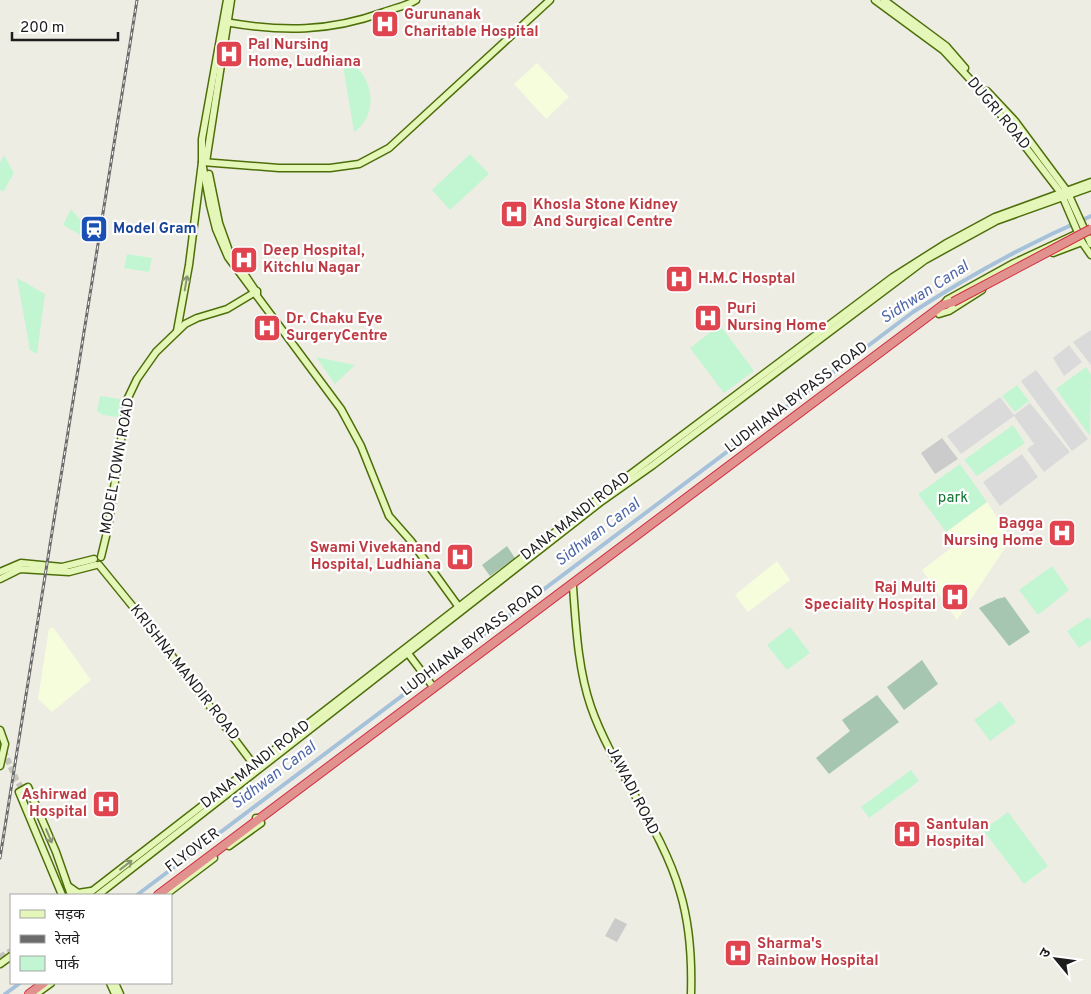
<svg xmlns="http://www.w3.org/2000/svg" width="1091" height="994" font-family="Overpass,'Noto Sans Devanagari',sans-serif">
  <rect width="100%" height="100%" fill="#eeede4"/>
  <!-- residential -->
  <g fill="#dbdada">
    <polygon points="1091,330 1091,365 1073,342"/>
    <polygon points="1069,345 1082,362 1064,376 1053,358"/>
    <polygon points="1036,370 1088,439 1072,451 1021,381"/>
    <polygon points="1000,397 1014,415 1030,403 1070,452 1044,472 1027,449 1034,444 1014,416 961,454 947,436"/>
    <polygon points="1022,454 1038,477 1000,506 983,482"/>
  </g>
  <!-- education -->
  <g fill="#f6fddd">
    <polygon points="537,63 569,97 546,119 514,84"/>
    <polygon points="987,502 1008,534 1007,545 957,620 922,570 955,545 946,532"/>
    <polygon points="777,561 790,580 748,612 735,595"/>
    <polygon points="53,627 91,680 52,712 38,699 49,629"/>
  </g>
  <!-- religious -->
  <g fill="#cbcbcb">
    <polygon points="942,438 958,459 935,474 921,453"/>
    <polygon points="615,918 627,924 617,942 605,936"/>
  </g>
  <!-- cemetery -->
  <g fill="#a6c6b2">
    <polygon points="507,546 515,558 490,576 482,565"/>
    <polygon points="1005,597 1030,632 1009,646 979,608 997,599"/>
    <polygon points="922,660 938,684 904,710 887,687"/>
    <polygon points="877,695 899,722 829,774 816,758 850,731 842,720"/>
  </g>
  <!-- park -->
  <g fill="#c2f6d2">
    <path d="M 342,59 C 372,68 382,113 354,132 Z"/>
    <polygon points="470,154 489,174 450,210 432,190"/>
    <polygon points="4,155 14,173 3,192 0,190 0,163"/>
    <polygon points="71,209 85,225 82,236 63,225"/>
    <polygon points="127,254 152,258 149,272 124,268"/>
    <polygon points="17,278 45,294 37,354 30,350"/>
    <polygon points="720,325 754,371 724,393 690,348"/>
    <polygon points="316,357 355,365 335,384"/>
    <polygon points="1086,367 1091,374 1090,436 1056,389"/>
    <polygon points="1017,385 1029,401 1015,412 1002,396"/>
    <polygon points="100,396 121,399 118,417 103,415 97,411"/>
    <polygon points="1013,425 1025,443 977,476 964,460"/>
    <polygon points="960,464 987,502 946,532 918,494"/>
    <polygon points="1052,566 1069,590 1038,615 1019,590"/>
    <polygon points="1088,617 1091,620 1091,640 1079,648 1067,631"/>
    <polygon points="790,627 810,653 787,670 767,645"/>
    <polygon points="1000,701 1016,722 990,741 974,720"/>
    <polygon points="911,770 919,781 869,818 861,807"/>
    <polygon points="1008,812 1048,866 1024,884 983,830"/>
  </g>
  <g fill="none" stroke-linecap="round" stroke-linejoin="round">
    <!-- canal -->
    <g stroke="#a6c2da" stroke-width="4">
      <path d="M 137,895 L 913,312 C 970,275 1029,243 1091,216"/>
      <polyline points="5,994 20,983"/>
    </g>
    <!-- secondary-tunnel -->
    <g stroke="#c4c3bc" stroke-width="6" stroke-dasharray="6 3" stroke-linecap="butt">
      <polyline points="0,742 16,779 36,812"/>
      <polyline points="0,957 11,951"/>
    </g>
    <!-- secondary casing -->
    <g stroke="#4d6f0a" stroke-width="9">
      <g id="secondary">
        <polyline points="227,0 202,139 202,162 210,205 216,229 228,257 341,409 361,446 389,516 411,541 461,610"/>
        <polyline points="875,0 943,50 991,102 1061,193 1082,242 1091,255"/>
        <polyline points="884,0 946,46 965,68"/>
        <path d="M 225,22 C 282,32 329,32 384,12 C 394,8 407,6 416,0"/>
        <polyline points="987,91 1015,121 1067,191 1091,244"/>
        <polyline points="206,162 231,0"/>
        <polyline points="209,174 219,223 229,251 257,293"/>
        <polyline points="1053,253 1082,242"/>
        <polyline points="943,305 947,300 1014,263 1074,235"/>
        <polyline points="939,314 949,311 982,290"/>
        <polyline points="177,331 189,265 202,162 279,168 330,168 359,164 389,148 550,0"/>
        <polyline points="101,557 108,528 127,400 137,379 156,352 185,324 197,318 227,309 257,291"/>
        <polyline points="99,565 160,640 257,769"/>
        <polyline points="0,572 21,563 62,567 94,559"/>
        <polyline points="0,579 20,569 69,572 96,565"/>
        <path d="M 573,587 C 576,627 578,669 591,707 C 613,770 662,828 680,892 C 690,925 692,960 691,994"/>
        <polyline points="407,652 434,688"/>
        <polyline points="0,730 5,744 0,766"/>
        <polyline points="229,846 261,823 258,818 256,818"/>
        <polyline points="68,886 78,893 91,891"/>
        <polyline points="62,895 19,792 28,787 56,852 71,895"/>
        <polyline points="87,895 612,488 893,277 945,244 995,217 1091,182"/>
        <polyline points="98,895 602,501 653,465 925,260 996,221 1091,187"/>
        <polyline points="165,895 214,858"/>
        <polyline points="0,964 11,956"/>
        <polyline points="110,983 115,994"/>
        <polyline points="115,983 120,994"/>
        <polyline points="36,994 51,983"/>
      </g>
    </g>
    <!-- highway casing -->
    <g stroke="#d02c3f" stroke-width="10">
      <g id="highway">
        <polyline points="158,895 943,305 953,302"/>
        <polyline points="29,994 44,983"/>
      </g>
    </g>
    <!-- secondary -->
    <use href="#secondary" stroke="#e5f6b9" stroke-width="6"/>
    <!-- highway -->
    <use href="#highway" stroke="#e2928e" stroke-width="8"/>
    <!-- rail casing -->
    <g stroke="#6b6b6b" stroke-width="3">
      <polyline id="rail" points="0,858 137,0"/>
    </g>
    <!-- rail -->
    <use href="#rail" stroke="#fff" stroke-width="1" stroke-dasharray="4" stroke-linecap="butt"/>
    <!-- highway-bridge casing -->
    <g stroke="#d02c3f" stroke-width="10" stroke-linecap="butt">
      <polyline id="highway-bridge" points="953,302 1091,229"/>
    </g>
    <!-- highway-bridge -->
    <use href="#highway-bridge" stroke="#e2928e" stroke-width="8"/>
  </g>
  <!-- one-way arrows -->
  <defs><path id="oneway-shaft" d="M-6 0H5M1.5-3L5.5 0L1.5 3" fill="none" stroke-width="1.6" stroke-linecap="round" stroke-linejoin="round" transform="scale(1.25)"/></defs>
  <g stroke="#8b9473">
    <use href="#oneway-shaft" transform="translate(186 283) rotate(-80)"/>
    <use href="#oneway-shaft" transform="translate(49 836) rotate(67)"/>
    <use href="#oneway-shaft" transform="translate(126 865) rotate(-38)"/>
  </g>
  <!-- icons -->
  <defs>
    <g id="hospital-square" transform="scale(1.4375)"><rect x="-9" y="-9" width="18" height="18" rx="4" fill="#e0444e" stroke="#fff"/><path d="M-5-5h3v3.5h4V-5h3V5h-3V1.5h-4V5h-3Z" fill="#fff"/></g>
    <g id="station-square" transform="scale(1.4375)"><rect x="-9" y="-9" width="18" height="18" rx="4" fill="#1a4fb4" stroke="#fff"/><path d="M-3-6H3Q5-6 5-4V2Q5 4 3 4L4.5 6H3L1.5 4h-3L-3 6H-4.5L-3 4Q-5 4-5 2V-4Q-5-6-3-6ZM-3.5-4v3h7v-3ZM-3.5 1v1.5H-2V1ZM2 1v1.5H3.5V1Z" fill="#fff"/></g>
  </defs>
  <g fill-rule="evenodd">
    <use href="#hospital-square" x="385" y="24"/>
    <use href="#hospital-square" x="229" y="54"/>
    <use href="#hospital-square" x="514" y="214"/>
    <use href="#station-square" x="94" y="229"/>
    <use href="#hospital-square" x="244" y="260"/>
    <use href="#hospital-square" x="679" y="279"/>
    <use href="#hospital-square" x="708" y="318"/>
    <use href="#hospital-square" x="267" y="328"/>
    <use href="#hospital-square" x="1062" y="533"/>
    <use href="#hospital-square" x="460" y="557"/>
    <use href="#hospital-square" x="955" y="597"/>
    <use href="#hospital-square" x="106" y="804"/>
    <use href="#hospital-square" x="907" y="834"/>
    <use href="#hospital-square" x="738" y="953"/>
  </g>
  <g text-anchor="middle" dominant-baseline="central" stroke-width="4.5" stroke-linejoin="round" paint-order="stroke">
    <!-- health labels -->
    <g font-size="15" font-weight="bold" fill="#be3a42" stroke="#fff" text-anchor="start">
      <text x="404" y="15">Gurunanak<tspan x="404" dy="17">Charitable Hospital</tspan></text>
      <text x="248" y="45">Pal Nursing<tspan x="248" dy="17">Home, Ludhiana</tspan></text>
      <text x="533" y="205">Khosla Stone Kidney<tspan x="533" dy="17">And Surgical Centre</tspan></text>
      <text x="263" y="251">Deep Hospital,<tspan x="263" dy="17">Kitchlu Nagar</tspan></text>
      <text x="698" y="279">H.M.C Hosptal</text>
      <text x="727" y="309">Puri<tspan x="727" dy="17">Nursing Home</tspan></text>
      <text x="286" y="319">Dr. Chaku Eye<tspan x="286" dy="17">SurgeryCentre</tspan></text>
      <text x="1043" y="524" text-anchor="end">Bagga<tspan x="1043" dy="17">Nursing Home</tspan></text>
      <text x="441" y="548" text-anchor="end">Swami Vivekanand<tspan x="441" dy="17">Hospital, Ludhiana</tspan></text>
      <text x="936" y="588" text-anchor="end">Raj Multi<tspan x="936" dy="17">Speciality Hospital</tspan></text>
      <text x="87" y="795" text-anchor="end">Ashirwad<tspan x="87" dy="17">Hospital</tspan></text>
      <text x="926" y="825">Santulan<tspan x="926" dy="17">Hospital</tspan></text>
      <text x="757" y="944">Sharma's<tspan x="757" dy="17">Rainbow Hospital</tspan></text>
    </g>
    <!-- street labels -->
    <g font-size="15" fill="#1d1d1d" stroke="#fff">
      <text transform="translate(998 114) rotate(50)">DUGRI ROAD</text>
      <text transform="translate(797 398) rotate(-37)">LUDHIANA BYPASS ROAD</text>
      <text transform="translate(118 466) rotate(-80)">MODEL TOWN ROAD</text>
      <text transform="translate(576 517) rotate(-38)">DANA MANDI ROAD</text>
      <text transform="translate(473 641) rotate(-37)">LUDHIANA BYPASS ROAD</text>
      <text transform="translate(184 673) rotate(52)">KRISHNA MANDIR ROAD</text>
      <text transform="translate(256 765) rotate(-38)">DANA MANDI ROAD</text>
      <text transform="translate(632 791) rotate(63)">JAWADI ROAD</text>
      <text transform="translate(193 851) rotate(-37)">FLYOVER</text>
    </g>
    <!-- transit labels -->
    <g font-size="15" font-weight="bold" fill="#164399" stroke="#fff" text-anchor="start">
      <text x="113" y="229">Model Gram</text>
    </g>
    <!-- park labels -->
    <g font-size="15" fill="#107630" stroke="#fff">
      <text x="953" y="498">park</text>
    </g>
    <!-- water labels -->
    <g font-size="16" font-style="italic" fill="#4e67a8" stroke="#fff">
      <text transform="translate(925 293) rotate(-33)">Sidhwan Canal</text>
      <text transform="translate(598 533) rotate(-37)">Sidhwan Canal</text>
      <text transform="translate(274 776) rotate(-37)">Sidhwan Canal</text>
    </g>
  </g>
  <!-- legend -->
  <rect x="10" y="894" width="162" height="90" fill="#ffffff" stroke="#a5a5a5"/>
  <rect x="20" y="910" width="25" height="8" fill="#e5f6b9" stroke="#a5a5a5"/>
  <text x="55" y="919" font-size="15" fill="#1d1d1d">सड़क</text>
  <rect x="20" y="935" width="25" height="8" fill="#6b6b6b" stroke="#a5a5a5"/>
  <text x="55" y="944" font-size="15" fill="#1d1d1d">रेलवे</text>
  <rect x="20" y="956" width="25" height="15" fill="#c2f6d2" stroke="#a5a5a5"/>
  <text x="55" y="969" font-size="15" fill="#1d1d1d">पार्क</text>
  <!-- north arrow -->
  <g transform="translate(1056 959) rotate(299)" stroke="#ffffff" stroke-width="4" paint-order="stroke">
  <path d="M0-4L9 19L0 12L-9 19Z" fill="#1d1d1d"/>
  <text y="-8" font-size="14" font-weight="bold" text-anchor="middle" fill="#1d1d1d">उ</text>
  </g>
  <!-- scale -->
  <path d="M12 32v8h106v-8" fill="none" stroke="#1d1d1d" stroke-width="2.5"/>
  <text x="20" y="32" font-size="15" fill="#1d1d1d" stroke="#ffffff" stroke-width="4" paint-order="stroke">200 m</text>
</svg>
